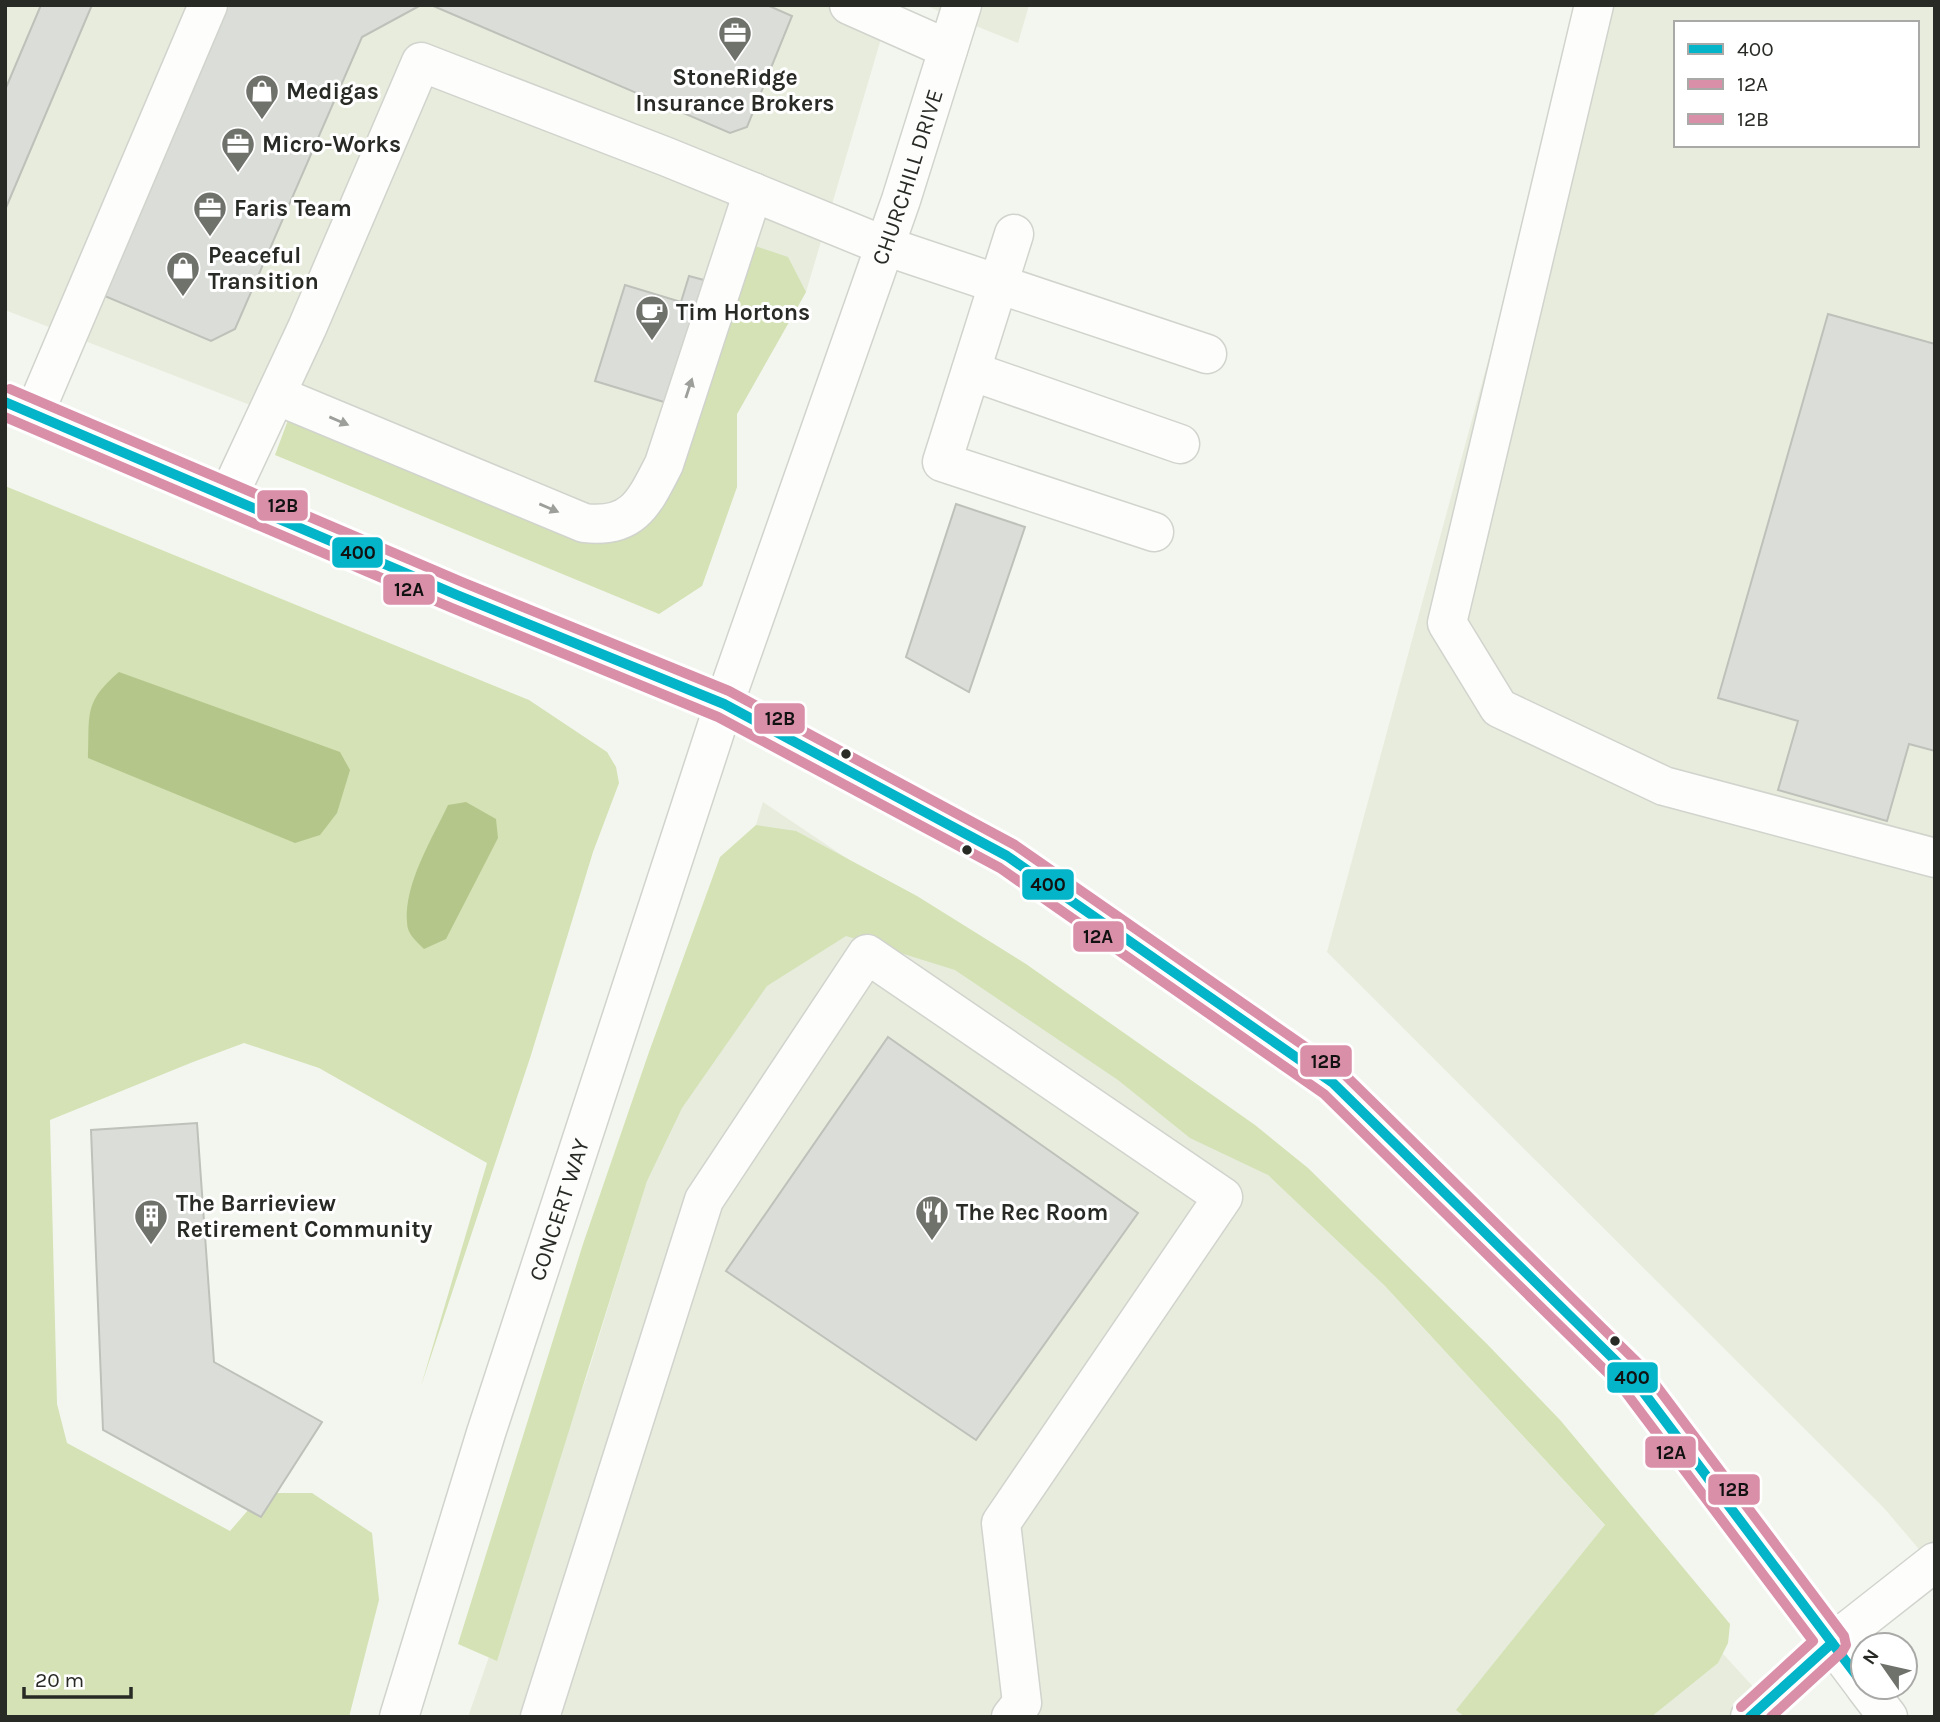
<svg xmlns="http://www.w3.org/2000/svg" width="1940" height="1722" font-family="Karla,sans-serif">
  <rect width="100%" height="100%" fill="#f3f6ee"/>
  <!-- built -->
  <g fill="#e7ecdd" fill-rule="evenodd">
    <polygon points="5,5 891,5 806,292 737,414 737,487 689,575 5,310"/>
    <polygon points="924,5 1029,5 1018,43"/>
    <path d="M 1585,5 L 1935,5 L 1935,1568 L 1884,1508 L 1327,952 ZM 1676,23 L 1917,23 L 1917,145 L 1676,145 Z"/>
    <polygon points="763,802 1029,981 1268,1175 1385,1286 1781,1717 468,1717 587,1376"/>
  </g>
  <!-- green -->
  <g fill="#d4e2b5">
    <polygon points="755,246 788,257 806,292 737,414 737,487 702,586 659,614 275,455 288,420 611,534"/>
    <polygon points="5,486 529,700 607,752 616,767 619,783 593,852 531,1055 421,1386 487,1163 319,1068 244,1043 193,1062 50,1120 57,1404 67,1443 230,1531 263,1493 312,1493 372,1533 379,1600 349,1717 5,1717"/>
    <polygon points="756,825 796,831 917,896 1026,964 1255,1125 1308,1168 1487,1344 1561,1421 1730,1624 1728,1643 1718,1663 1651,1717 1465,1717 1456,1710 1605,1525 1385,1286 1268,1175 1190,1138 1118,1080 955,970 846,936 767,986 682,1108 647,1181 497,1661 458,1644 583,1244 649,1052 720,857"/>
  </g>
  <!-- water -->
  <g fill="#b5c68b">
    <path d="M 119,672 L 340,752 L 350,770 L 337,813 L 320,835 L 295,843 L 88,758 C 90,714 83,703 119,672 Z"/>
    <path d="M 466,802 L 496,819 L 498,838 L 446,939 L 424,949 C 416,941 407,934 407,922 C 404,884 432,839 448,805 Z"/>
  </g>
  <!-- building -->
  <g fill="#dbded8" stroke="#bec0ba" stroke-width="2">
    <polygon points="41,5 92,5 5,210 5,90"/>
    <polygon points="224,5 421,5 362,37 235,329 211,341 100,294"/>
    <polygon points="431,5 767,5 792,16 747,127 730,133"/>
    <polygon points="689,276 715,283 677,406 595,381 625,285 681,302"/>
    <polygon points="1828,314 1935,344 1935,751 1909,744 1887,821 1778,790 1798,721 1718,698"/>
    <polygon points="956,504 1025,527 969,692 906,657"/>
    <polygon points="888,1037 1138,1213 976,1440 726,1271"/>
    <polygon points="197,1123 214,1362 322,1422 261,1517 103,1430 91,1130"/>
  </g>
  <g fill="none" stroke-linecap="round" stroke-linejoin="round">
    <!-- minor casing -->
    <g stroke="#d1d3cd" stroke-width="41">
      <g id="minor">
        <polyline points="849,5 948,49"/>
        <polyline points="1594,5 1447,623 1499,708 1664,786 1935,858"/>
        <polyline points="1014,234 942,462 1154,532"/>
        <polyline points="971,371 1180,444"/>
        <path d="M 276,395 L 584,523 C 633,529 644,503 664,464 L 753,192"/>
        <polyline points="5,402 457,595 724,704 1007,856 1333,1083 1632,1377 1863,1684"/>
        <polyline points="34,414 208,5"/>
        <polyline points="228,497 307,328 421,62 667,157 885,246 1207,354"/>
        <polyline points="1865,1687 1888,1717"/>
        <path id="s1" d="M 399,1717 L 486,1433 L 724,704 L 901,200 L 962,5"/>
        <polyline points="540,1717 704,1200 867,954 1223,1197 1001,1523 1022,1703 1011,1717"/>
        <polyline points="1750,1717 1832,1643 1935,1562"/>
      </g>
    </g>
    <!-- minor -->
    <use href="#minor" stroke="#fdfefc" stroke-width="38"/>
    <!-- bus-1 casing -->
    <g stroke="#fff" stroke-width="16">
      <g id="bus-1">
        <polyline points="5,402 457,595 724,704 1007,856 1333,1083 1632,1377 1863,1684"/>
        <polyline points="1750,1717 1832,1643"/>
      </g>
    </g>
    <!-- bus-2 casing -->
    <g stroke="#fff" stroke-width="16">
      <polyline id="bus-2" points="5,417 452,608 718,717 1000,868 1324,1094 1621,1386 1813,1641 1741,1707"/>
    </g>
    <!-- bus-3 casing -->
    <g stroke="#fff" stroke-width="16">
      <polyline id="bus-3" points="10,389 462,582 729,691 1015,845 1343,1073 1643,1368 1844,1636 1846,1645 1842,1652 1771,1717"/>
    </g>
    <!-- bus-1 -->
    <use href="#bus-1" stroke="#04b5ca" stroke-width="10"/>
    <!-- bus-2 -->
    <use href="#bus-2" stroke="#d98fa7" stroke-width="10"/>
    <!-- bus-3 -->
    <use href="#bus-3" stroke="#d98fa7" stroke-width="10"/>
  </g>
  <!-- one-way arrows -->
  <defs><path id="oneway-solid" d="M-6-.8H1V-3.2L6.5 0L1 3.2V.8H-6Z" transform="scale(1.75)"/></defs>
  <g fill="#9d9f9b">
    <use href="#oneway-solid" transform="translate(689 388) rotate(-72)"/>
    <use href="#oneway-solid" transform="translate(339 421) rotate(23)"/>
    <use href="#oneway-solid" transform="translate(549 508) rotate(23)"/>
  </g>
  <!-- icons -->
  <defs>
    <g id="office-pin" transform="scale(1.75)"><path d="M0 17L-7.5 6A9.5 9.5 0 1 1 7.5 6Z" fill="#6f716b" stroke="#fff"/><path d="M-6-3h4V-5.5h4V-3h4V5H-6ZM-1-4.5V-3h2v-1.5ZM-6 0V1H6V0Z" fill="#fff"/></g>
    <g id="shop-pin" transform="scale(1.75)"><path d="M0 17L-7.5 6A9.5 9.5 0 1 1 7.5 6Z" fill="#6f716b" stroke="#fff"/><path d="M-5-2.5h2.3a2.7 3.5 0 0 1 5.4 0H5L5.5 6h-11ZM-1.5-2.5h3a1.5 2.3 0 0 0-3 0Z" fill="#fff"/></g>
    <g id="cafe-pin" transform="scale(1.75)"><path d="M0 17L-7.5 6A9.5 9.5 0 1 1 7.5 6Z" fill="#6f716b" stroke="#fff"/><path d="M-5.5-4.5H6V0H3Q3 3.5 0 3.5H-2.5Q-5.5 3.5-5.5 0ZM3-3.2v2h1.7v-2ZM-6 4.5H4V6H-6Z" fill="#fff"/></g>
    <g id="restaurant-pin" transform="scale(1.75)"><path d="M0 17L-7.5 6A9.5 9.5 0 1 1 7.5 6Z" fill="#6f716b" stroke="#fff"/><path d="M-5-6h1v4h1v-4h1v4h1v-4h1v5L-1.5 .5V6h-2V.5L-5-1ZM5-6V6H3V1.5H1.5Q1.5-4 5-6Z" fill="#fff"/></g>
    <g id="building-pin" transform="scale(1.75)"><path d="M0 17L-7.5 6A9.5 9.5 0 1 1 7.5 6Z" fill="#6f716b" stroke="#fff"/><path d="M-4-6H4V6H1V3H-1V6H-4ZM-2.5-4.3h1.7v1.8h-1.7ZM.8-4.3h1.7v1.8H.8ZM-2.5-1h1.7V.8h-1.7ZM.8-1h1.7V.8H.8Z" fill="#fff"/></g>
  </defs>
  <g fill-rule="evenodd">
    <use href="#office-pin" x="735" y="33"/>
    <use href="#shop-pin" x="262" y="91"/>
    <use href="#office-pin" x="238" y="144"/>
    <use href="#office-pin" x="210" y="208"/>
    <use href="#shop-pin" x="183" y="268"/>
    <use href="#cafe-pin" x="652" y="312"/>
    <use href="#restaurant-pin" x="932" y="1212"/>
    <use href="#building-pin" x="151" y="1216"/>
  </g>
  <!-- markers -->
  <g fill="#282a25" stroke="#fff" stroke-width="2.5">
    <circle cx="846" cy="754" r="6"/>
    <circle cx="967" cy="850" r="6"/>
    <circle cx="1615" cy="1341" r="6"/>
  </g>
  <g text-anchor="middle" dominant-baseline="central" stroke-width="6" stroke-linejoin="round" paint-order="stroke">
    <!-- poi labels -->
    <g font-size="23" font-weight="bold" fill="#282a25" stroke="#fff" text-anchor="start">
      <text x="735" y="77" text-anchor="middle">StoneRidge<tspan x="735" dy="26">Insurance Brokers</tspan></text>
      <text x="286" y="91">Medigas</text>
      <text x="262" y="144">Micro-Works</text>
      <text x="234" y="208">Faris Team</text>
      <text x="208" y="255">Peaceful<tspan x="208" dy="26">Transition</tspan></text>
      <text x="676" y="312">Tim Hortons</text>
      <text x="176" y="1203">The Barrieview<tspan x="176" dy="26">Retirement Community</tspan></text>
      <text x="956" y="1212">The Rec Room</text>
    </g>
    <!-- street labels -->
    <g font-size="23" fill="#282a25" stroke="#fff">
      <text stroke="none"><textPath href="#s1" startOffset="1622">CHURCHILL DRIVE</textPath></text>
      <text stroke="none"><textPath href="#s1" startOffset="532">CONCERT WAY</textPath></text>
    </g>
  </g>
  <g stroke="#fff" stroke-width="2.5">
    <rect x="256" y="489" width="53" height="33" rx="7" fill="#d98fa7"/>
    <rect x="331" y="536" width="53" height="33" rx="7" fill="#04b5ca"/>
    <rect x="382" y="573" width="54" height="33" rx="7" fill="#d98fa7"/>
    <rect x="753" y="702" width="53" height="33" rx="7" fill="#d98fa7"/>
    <rect x="1021" y="868" width="54" height="33" rx="7" fill="#04b5ca"/>
    <rect x="1072" y="920" width="53" height="33" rx="7" fill="#d98fa7"/>
    <rect x="1299" y="1044" width="54" height="34" rx="7" fill="#d98fa7"/>
    <rect x="1606" y="1361" width="53" height="33" rx="7" fill="#04b5ca"/>
    <rect x="1644" y="1435" width="53" height="34" rx="7" fill="#d98fa7"/>
    <rect x="1707" y="1473" width="54" height="33" rx="7" fill="#d98fa7"/>
  </g>
  <g font-size="19" text-anchor="middle" font-weight="bold" fill="#111">
    <text x="283" y="512">12B</text>
    <text x="358" y="559">400</text>
    <text x="409" y="596">12A</text>
    <text x="780" y="725">12B</text>
    <text x="1048" y="891">400</text>
    <text x="1098" y="943">12A</text>
    <text x="1326" y="1068">12B</text>
    <text x="1632" y="1384">400</text>
    <text x="1671" y="1459">12A</text>
    <text x="1734" y="1496">12B</text>
  </g>
  <!-- border -->
  <rect width="1940" height="1722" fill="none" stroke="#282a25" stroke-width="14"/>
  <!-- legend -->
  <rect x="1674" y="21" width="245" height="126" fill="#ffffff" stroke="#a9aaa8" stroke-width="2"/>
  <rect x="1688" y="44" width="35" height="10" fill="#04b5ca" stroke="#a9aaa8" stroke-width="2"/>
  <text x="1737" y="56" font-size="21" fill="#282a25">400</text>
  <rect x="1688" y="79" width="35" height="10" fill="#d98fa7" stroke="#a9aaa8" stroke-width="2"/>
  <text x="1737" y="91" font-size="21" fill="#282a25">12A</text>
  <rect x="1688" y="114" width="35" height="10" fill="#d98fa7" stroke="#a9aaa8" stroke-width="2"/>
  <text x="1737" y="126" font-size="21" fill="#282a25">12B</text>
  <!-- north arrow -->
  <g transform="translate(1884 1666) rotate(304)"><circle r="33" fill="#ffffff" stroke="#a9aaa8" stroke-width="2"/>
  <path d="M0-5L12 26L0 18L-12 26Z" fill="#6f716b"/>
  <text y="-10" font-size="19" font-weight="bold" text-anchor="middle" fill="#282a25">N</text>
  </g>
  <!-- scale -->
  <path d="M24 1687v10h107v-10" fill="none" stroke="#282a25" stroke-width="3.5"/>
  <text x="35" y="1687" font-size="21" fill="#282a25" stroke="#ffffff" stroke-width="5" paint-order="stroke">20 m</text>
</svg>
